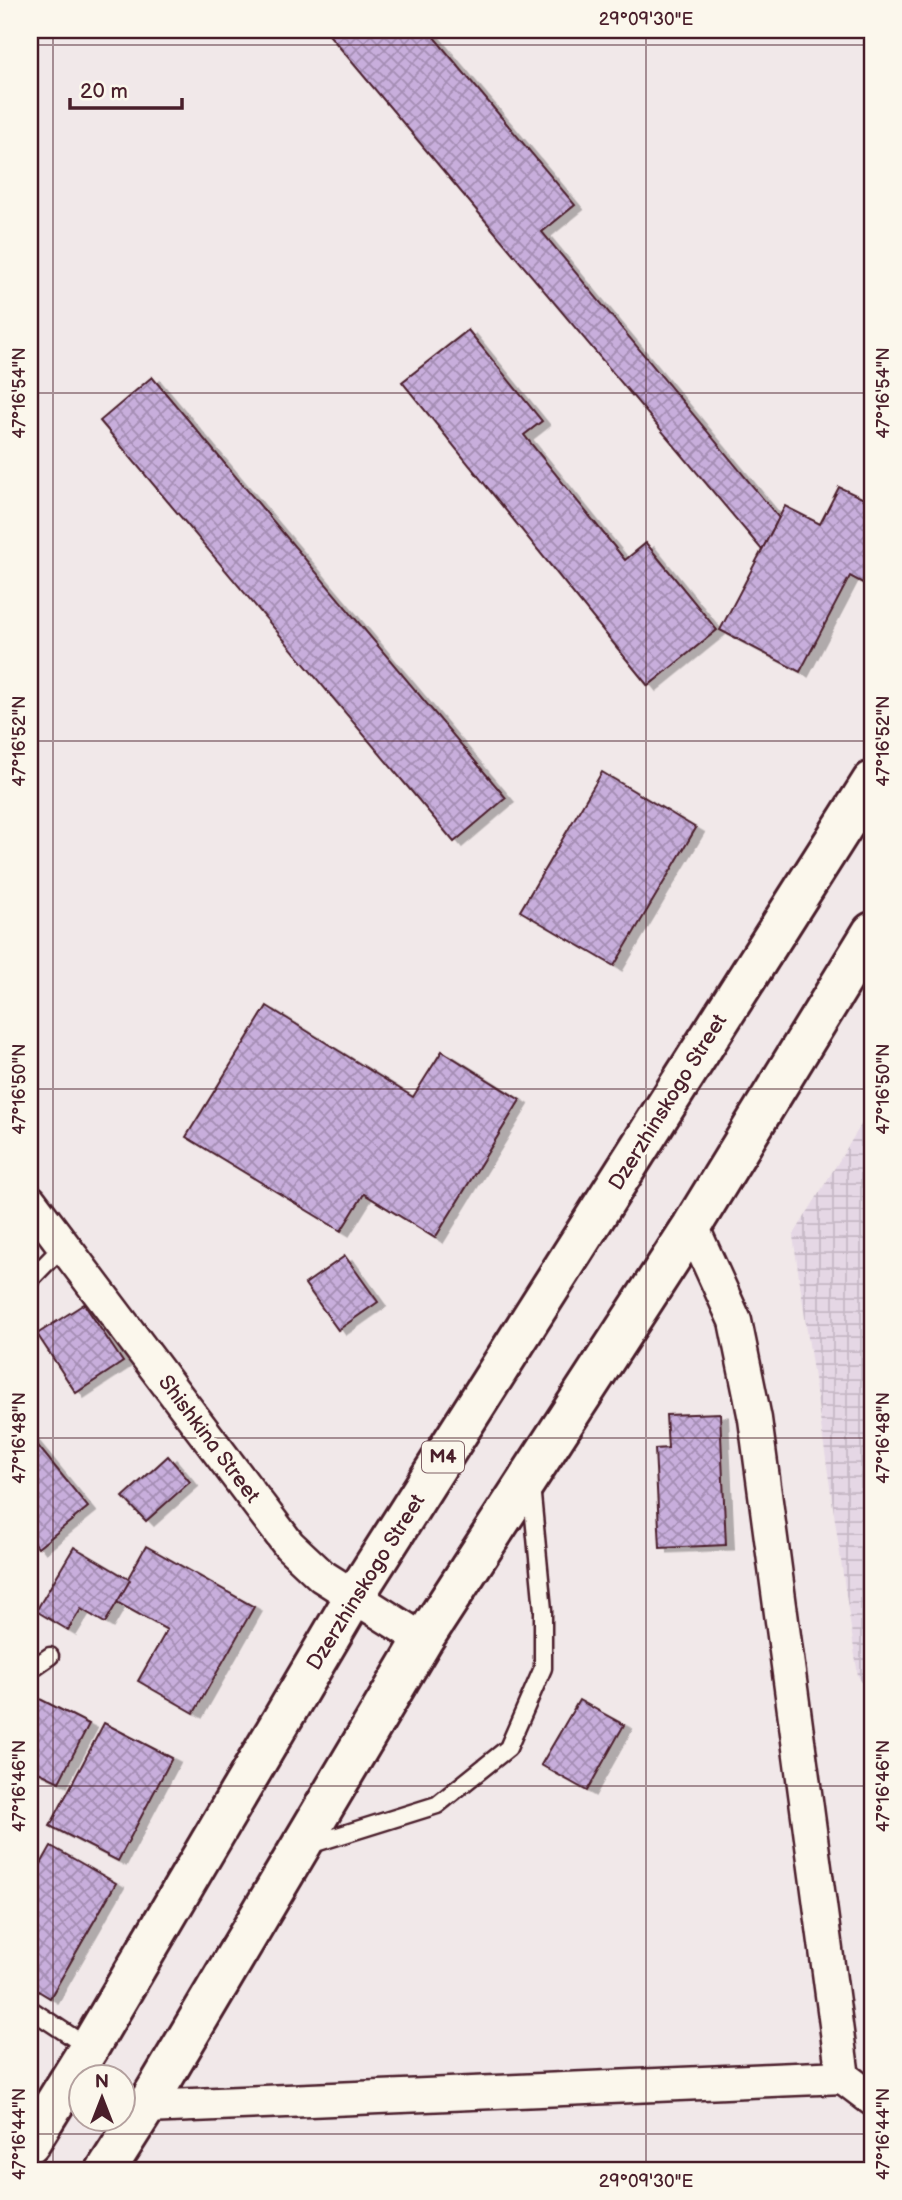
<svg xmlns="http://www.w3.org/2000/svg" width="902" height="2200" font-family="'Balsamiq Sans',sans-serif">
<defs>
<pattern id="industrial-grid" width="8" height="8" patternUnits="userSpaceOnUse" patternTransform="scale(1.75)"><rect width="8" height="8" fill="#e5d7e5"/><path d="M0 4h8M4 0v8" fill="none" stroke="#c6b8c5"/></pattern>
<pattern id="building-cross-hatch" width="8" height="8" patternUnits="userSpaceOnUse" patternTransform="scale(1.75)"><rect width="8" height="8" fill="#c8aedc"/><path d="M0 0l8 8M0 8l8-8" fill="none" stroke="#a48db3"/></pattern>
<filter id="shadow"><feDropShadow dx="8" dy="4.5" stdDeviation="0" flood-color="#0004"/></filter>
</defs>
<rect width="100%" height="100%" fill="#f1e8e9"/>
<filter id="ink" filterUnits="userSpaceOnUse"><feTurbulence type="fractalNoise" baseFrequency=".0143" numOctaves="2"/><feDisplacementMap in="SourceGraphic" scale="14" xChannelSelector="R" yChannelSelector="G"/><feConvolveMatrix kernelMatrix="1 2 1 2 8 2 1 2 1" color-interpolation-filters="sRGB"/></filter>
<g filter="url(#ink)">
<path fill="url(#industrial-grid)" d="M872 1107V1699L858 1676 793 1236Z"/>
<g fill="url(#building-cross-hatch)" stroke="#4a1f2b" stroke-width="2" filter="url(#shadow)">
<path d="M325 30H428L575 205 542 232 779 518 762 550Z"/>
<path d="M468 330 542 421 524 435 625 560 646 543 717 630 648 686 402 382Z"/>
<path d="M152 377 506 798 454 842 100 421Z"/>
<path d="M872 483V588L850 576 800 672 720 630 785 506 820 524 839 487 864 499Z"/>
<path d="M602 772 696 828 614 966 520 911Z"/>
<path d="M267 1006 413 1097 442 1051 520 1100 435 1238 364 1194 341 1231 186 1137Z"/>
<path d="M345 1256 378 1302 338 1330 305 1284Z"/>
<path d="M84 1304 123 1362 76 1393 37 1334Z"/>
<path d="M720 1413 726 1545 660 1548 655 1449 668 1448 666 1415Z"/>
<path d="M30 1436 88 1507 38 1548 30 1538Z"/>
<path d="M168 1456 190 1482 146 1521 123 1497Z"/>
<path d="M146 1546 254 1607 194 1713 138 1681 167 1630 115 1601Z"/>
<path d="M74 1547 130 1580 105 1623 81 1609 68 1630 36 1611Z"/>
<path d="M30 1694 89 1724 59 1782 30 1768Z"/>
<path d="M579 1700 624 1725 587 1791 541 1765Z"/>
<path d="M104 1723 172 1758 118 1861 50 1826Z"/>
<path d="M51 1846 116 1883 50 1998 30 1986V1883Z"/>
</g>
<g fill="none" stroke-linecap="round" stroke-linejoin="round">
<g stroke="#4a1f2b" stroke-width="21">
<g id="service">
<path d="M30 1280 63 1246"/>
<path d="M30 1670 50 1656"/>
<path d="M309 1845 437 1805 508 1748 543 1668V1610L531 1485"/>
<path d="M30 2009 89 2048"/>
</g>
</g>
<g stroke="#4a1f2b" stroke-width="37">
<g id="minor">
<path d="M30 1201 289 1545 322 1576 423 1640"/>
<path d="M843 2077 872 2099"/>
<path d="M146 2107 843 2077 755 1419 735 1321 692 1226"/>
</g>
</g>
<g stroke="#4a1f2b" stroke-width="44">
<g id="trunk">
<path d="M30 2143 89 2048 354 1597 872 781"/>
<path d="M106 2170 146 2107 423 1640 692 1226 872 932"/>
</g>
</g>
<use href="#service" stroke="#fbf7ec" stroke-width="16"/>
<use href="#minor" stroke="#fbf7ec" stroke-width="32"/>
<use href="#trunk" stroke="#fbf7ec" stroke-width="38"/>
</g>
</g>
<path fill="none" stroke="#4a1f2b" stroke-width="2" stroke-opacity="0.45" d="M53 30V2170M646 30V2170M30 45H872M30 393H872M30 741H872M30 1089H872M30 1438H872M30 1786H872M30 2134H872"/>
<g text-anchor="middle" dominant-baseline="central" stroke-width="6" stroke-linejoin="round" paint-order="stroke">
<rect fill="#fbf7ec" stroke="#7f6065" stroke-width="2" x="422" y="1441.5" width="42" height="31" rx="5"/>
<g font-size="19" font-weight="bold" fill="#4a1f2b">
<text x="443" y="1457">M4</text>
</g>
<g font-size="21" fill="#4a1f2b" stroke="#fbf7ec">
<text transform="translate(668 1102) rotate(-58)">Dzerzhinskogo Street</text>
<text transform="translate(209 1439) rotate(53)">Shishkina Street</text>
<text transform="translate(366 1582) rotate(-58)">Dzerzhinskogo Street</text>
</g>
</g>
<rect width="902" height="2200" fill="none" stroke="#fbf7ec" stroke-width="77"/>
<g transform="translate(102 2098)"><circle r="33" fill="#fbf7ec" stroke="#b4a19f" stroke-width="2"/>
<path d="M0-5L12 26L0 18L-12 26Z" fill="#4a1f2b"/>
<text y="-10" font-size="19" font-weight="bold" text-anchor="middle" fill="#4a1f2b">N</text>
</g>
<path d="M70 98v10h112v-10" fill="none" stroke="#4a1f2b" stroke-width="3.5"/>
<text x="80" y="98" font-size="21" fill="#4a1f2b" stroke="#fbf7ec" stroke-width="5" paint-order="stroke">20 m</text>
<rect x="38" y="38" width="826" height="2124" fill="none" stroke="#4a1f2b" stroke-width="2.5"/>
<g font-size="18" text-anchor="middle" fill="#4a1f2b">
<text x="646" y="25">29°09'30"E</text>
<text transform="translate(19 393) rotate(-90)" y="6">47°16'54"N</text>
<text transform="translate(883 393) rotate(-90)" y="6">47°16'54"N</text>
<text transform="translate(19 741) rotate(-90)" y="6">47°16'52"N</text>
<text transform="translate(883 741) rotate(-90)" y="6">47°16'52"N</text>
<text transform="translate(19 1089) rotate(-90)" y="6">47°16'50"N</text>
<text transform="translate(883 1089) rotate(-90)" y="6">47°16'50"N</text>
<text transform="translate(19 1438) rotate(-90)" y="6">47°16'48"N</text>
<text transform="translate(883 1438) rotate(-90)" y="6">47°16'48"N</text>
<text transform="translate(19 1786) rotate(-90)" y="6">47°16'46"N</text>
<text transform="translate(883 1786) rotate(-90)" y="6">47°16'46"N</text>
<text transform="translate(19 2134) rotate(-90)" y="6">47°16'44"N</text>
<text transform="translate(883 2134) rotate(-90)" y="6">47°16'44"N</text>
<text x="646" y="2187">29°09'30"E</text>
</g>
</svg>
